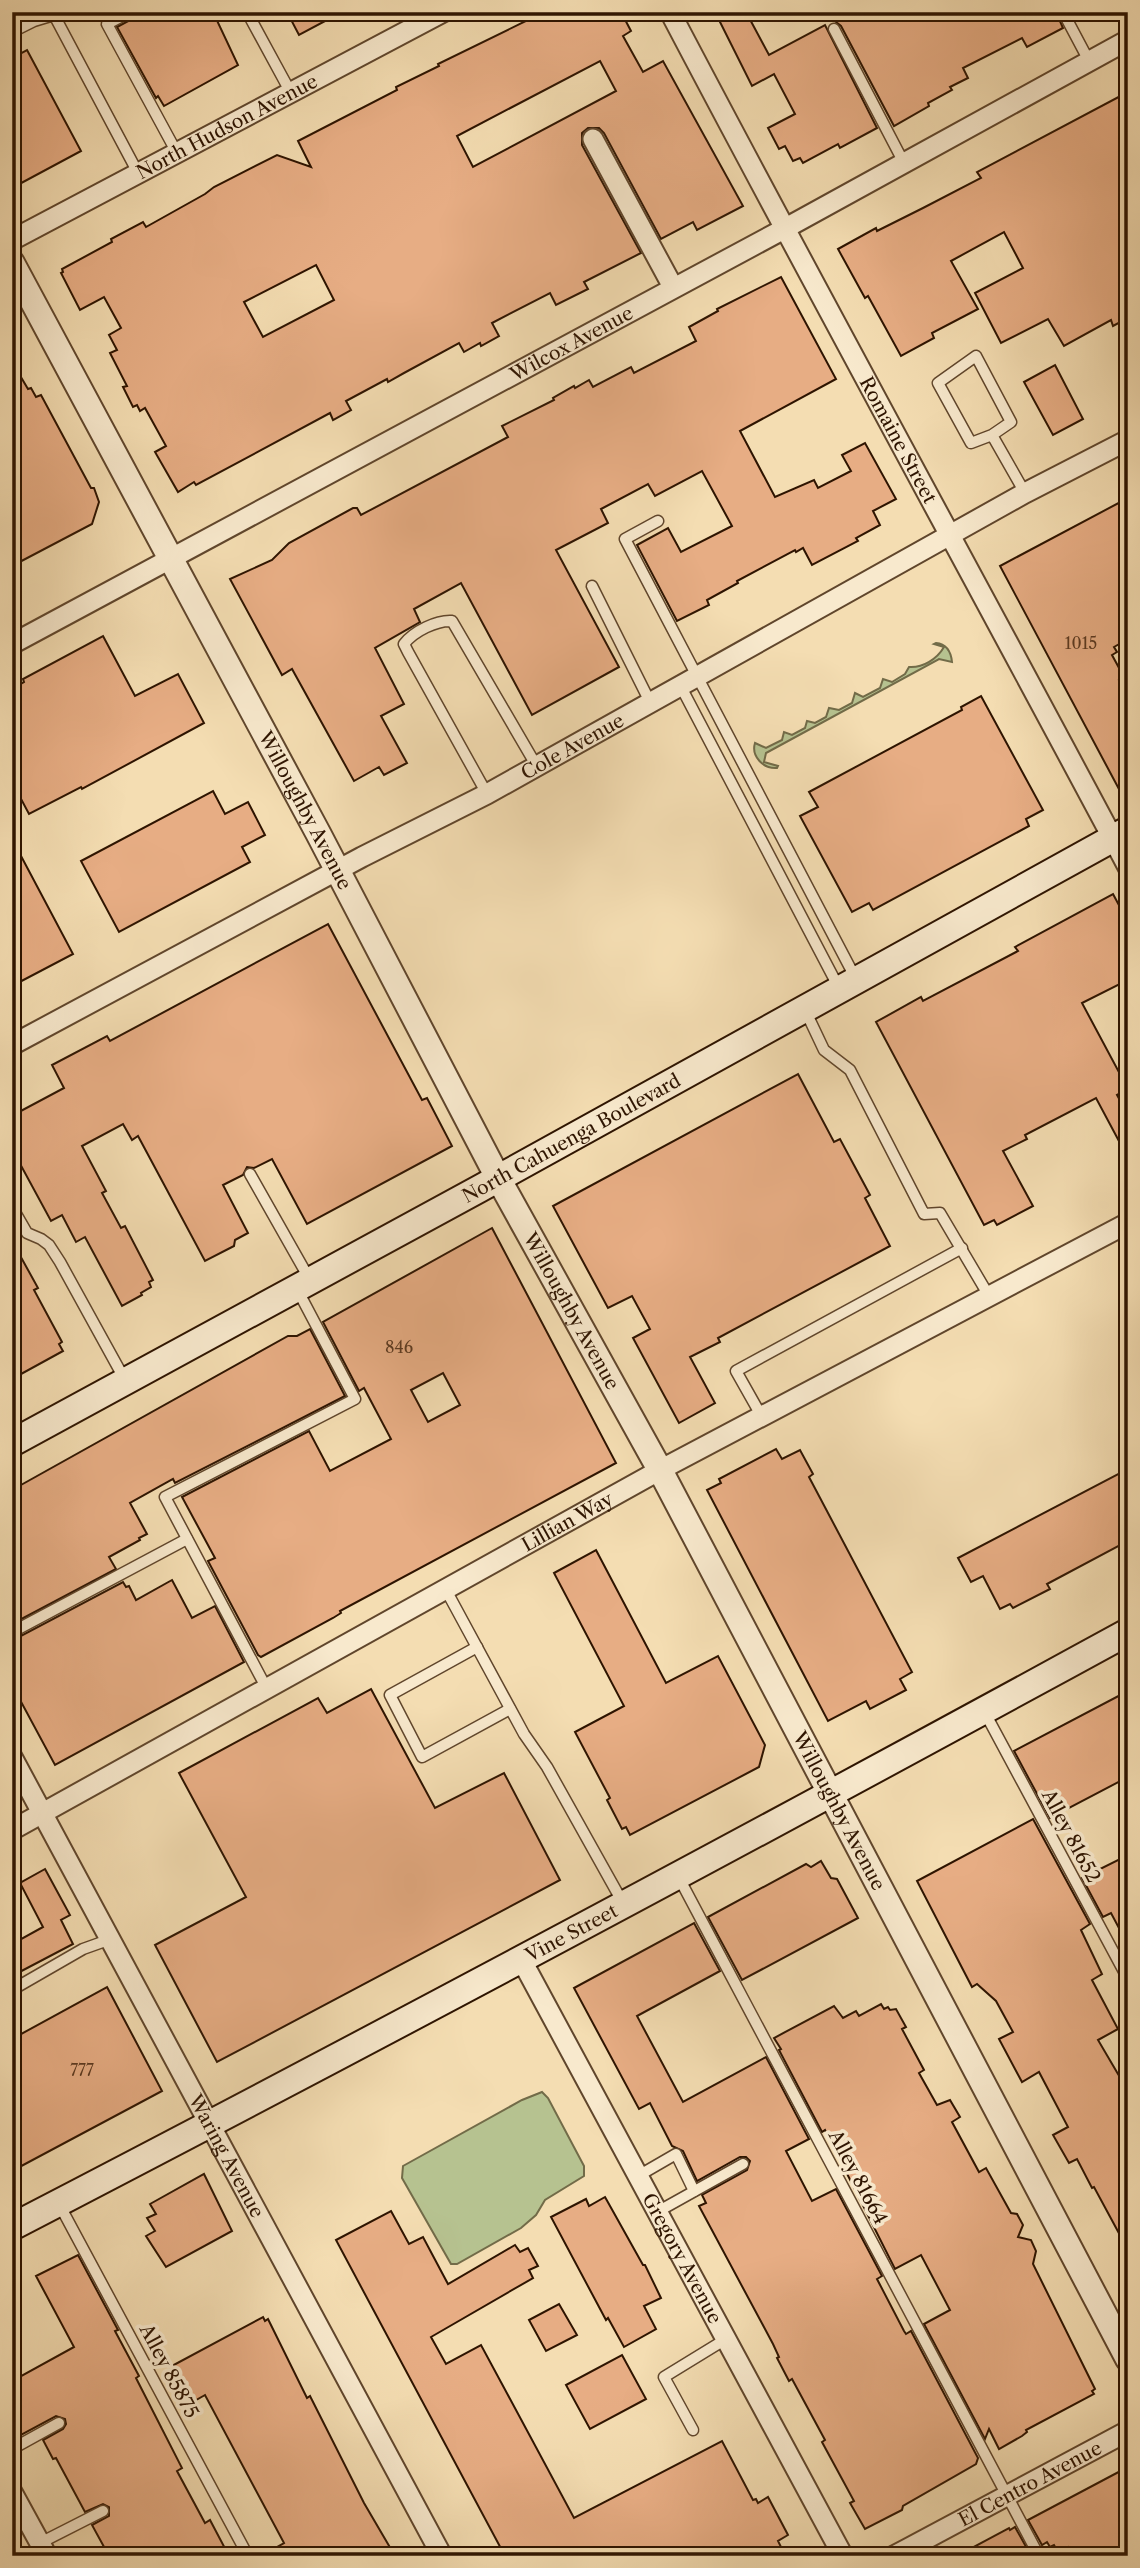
<svg xmlns="http://www.w3.org/2000/svg" width="1140" height="2568" font-family="'Libre Caslon Text',serif">
<rect width="100%" height="100%" fill="#f4ddb2"/>
<filter id="stains"><feTurbulence type="fractalNoise" baseFrequency=".00286" numOctaves="4"/><feColorMatrix values="0 0 0 0 .2 0 0 0 0 .09 0 0 0 0 .02 0 0 0 .5 -.17"/></filter>
<radialGradient id="worn" r=".72"><stop offset=".6" stop-color="#630" stop-opacity="0"/><stop offset="1" stop-color="#630" stop-opacity=".3"/></radialGradient>
<g fill="#b6c290" stroke="#726b48" stroke-width="2">
<path d="M936 643C947 644 951 652 952 662L939 659 766 753 764 762 778 766 777 768C763 769 751 756 755 743L766 748 782 740 784 732 792 735 805 728 807 721 815 723 826 717 829 708 839 710 852 703 855 693 863 697 880 688 883 679 892 682 905 674 909 667C923 668 937 659 944 647L934 644Z"/>
<path d="M542 2092 548 2098 584 2166V2176L545 2200 536 2215 521 2228 457 2264H451L402 2178 403 2166 522 2100Z"/>
</g>
<g fill="#e7ad84" stroke="#2e1400" stroke-width="2" fill-rule="evenodd">
<path d="M137 12H213L238 65 164 106 158 96 156 98 117 27 134 18Z"/>
<path d="M287 12H342L299 35Z"/>
<path d="M529 12H621L631 31 623 36 643 72 663 61 743 206 697 230 693 222 661 239 604 133 599 128H588L582 133V145L641 253 584 282 588 289 556 305 550 293 492 323 499 336 481 346 480 343 464 352 459 343 404 373 388 382 387 379 346 401 351 410 333 420 330 413 196 485 194 482 178 492 155 452 166 446 145 408 140 411 137 405 133 407 123 387 127 386 110 353 117 350 109 335 121 328 104 297 80 310 61 273 63 272 62 269 112 242 111 239 143 222 146 227 205 194 214 187 277 155 311 167 298 141 397 90 396 87 439 66 438 64 532 18ZM600 61 616 91 473 167 457 136ZM316 265 334 300 263 337 244 302Z"/>
<path d="M715 12H746L769 55 825 25 877 128 840 148 838 144 803 163 800 158 793 161 785 146 779 149 768 128 795 114 774 74 752 86Z"/>
<path d="M854 12H1056L1063 28 1027 47 1022 38 963 68 968 78 950 87 952 90 928 103 929 106 894 126 841 26 836 22Z"/>
<path d="M27 50 81 151 12 188V58Z"/>
<path d="M1128 92V318L1113 326 1111 320 1064 346 1048 319 1001 343 975 293 1023 268 1004 232 951 261 978 309 932 333 934 338 901 356 868 296 865 298 838 249 876 228 877 231 923 208 981 178 977 172Z"/>
<path d="M781 277 836 379 740 431 775 497 814 480 818 488 851 471 842 455 865 443 896 499 873 511 880 525 856 538 858 541 812 565 803 548 796 552 795 550 737 581 738 583 707 600 709 605 677 621 637 545 668 528 681 552 732 526 702 471 655 496 648 484 601 509 608 523 556 550 619 667 532 715 461 583 414 609 420 622 375 648 404 704 381 716 407 763 384 775 379 767 354 781 292 669 282 675 230 579 272 560 289 543 353 508H357L361 515 508 437 502 426 554 400 553 398 574 386 575 388 589 380 593 387 631 367 634 373 696 341 689 327 718 311 717 309Z"/>
<path d="M12 362 28 389 31 388 36 397 41 395 91 488H94L99 502 92 524 12 566Z"/>
<path d="M1055 365 1083 419 1053 435 1024 382Z"/>
<path d="M1128 498V639L1114 647 1117 652 1112 655 1124 677 1119 680 1128 696V806L1000 566Z"/>
<path d="M103 636 135 696 178 674 204 723 82 789 81 787 29 814 12 782V689L24 682 23 679Z"/>
<path d="M981 696 1043 810 1026 819 1029 826 873 910 869 903 852 912 800 816 818 807 809 792 962 710 961 707Z"/>
<path d="M213 791 225 814 248 802 265 835 242 847 250 862 119 932 81 861Z"/>
<path d="M12 839 73 954 12 986Z"/>
<path d="M1113 894 1128 922V980L1082 1003 1128 1089 1117 1095 1128 1115V1158L1096 1098 1025 1135 1027 1139 1003 1151 1033 1206 997 1225 994 1220 984 1225 876 1022 921 997 923 1001 1018 951 1015 947Z"/>
<path d="M328 924 422 1100 427 1098 452 1146 307 1224 272 1159 254 1168 247 1167 243 1175 223 1185 248 1233 235 1240 234 1246 205 1261 138 1136 132 1140 123 1124 82 1146 106 1191 102 1193 121 1228 125 1226 153 1280 149 1282 151 1287 141 1293 142 1295 122 1306 85 1237 76 1242 62 1215 51 1221 12 1149V1121L19 1117 17 1113 64 1088 52 1065 107 1036 110 1041Z"/>
<path d="M798 1074 834 1142 840 1139 870 1195 865 1198 890 1246 718 1338 720 1342 690 1357 715 1403 679 1423 633 1338 650 1329 632 1296 608 1308 553 1206Z"/>
<path d="M492 1228 616 1463 340 1611 341 1613 333 1618 261 1657 258 1655 208 1561 215 1558 182 1497 309 1431 330 1471 391 1439 364 1388 359 1391 323 1322ZM443 1373 460 1405 428 1422 411 1390Z"/>
<path d="M12 1241 38 1288 34 1290 62 1342 59 1344 63 1351 12 1379Z"/>
<path d="M310 1329 345 1396 175 1483 173 1479 130 1503 147 1534 139 1538 140 1540 109 1557 116 1569 12 1624V1490L288 1336H297Z"/>
<path d="M776 1449 782 1459 800 1450 813 1474 809 1477 912 1672 900 1679 906 1690 870 1709 866 1701 828 1721 707 1490 721 1483 719 1479Z"/>
<path d="M1122 1472 1128 1483V1541L1047 1584 1050 1589 1013 1608 1010 1604 1000 1609 983 1576 971 1582 958 1558Z"/>
<path d="M596 1550 666 1683 718 1656 765 1745 759 1767 630 1835 626 1827 622 1829 607 1800 610 1798 575 1732 624 1706 554 1573Z"/>
<path d="M172 1580 192 1618 215 1606 244 1662 55 1765 12 1685V1634L21 1636 123 1582 126 1587 129 1586 136 1600Z"/>
<path d="M371 1689 435 1808 504 1773 560 1880 217 2062 155 1945 246 1897 179 1773 318 1698 327 1713Z"/>
<path d="M1128 1691V1777L1050 1818 1014 1751Z"/>
<path d="M1033 1819 1090 1924 1081 1930 1102 1974 1092 1980 1118 2029 1098 2040 1128 2091V2250L1094 2187 1092 2188 1077 2159 1069 2163 1053 2135 1068 2127 1039 2072 1022 2082 999 2039 1013 2032 996 2001 977 1984 972 1987 917 1881Z"/>
<path d="M1128 1855V1945L1111 1913 1103 1917 1082 1878Z"/>
<path d="M821 1861 831 1878 837 1879 858 1918 742 1980 708 1917 806 1864 811 1867Z"/>
<path d="M45 1869 70 1915 61 1920 73 1944 12 1976V1944L43 1927 20 1883Z"/>
<path d="M694 1923 720 1971 637 2016 683 2102 766 2057 809 2139 786 2151 812 2201 836 2189 882 2276 877 2279 904 2331 906 2334 911 2331 978 2458 976 2464 903 2506 902 2510 865 2529 850 2503 854 2501 822 2442 825 2440 792 2379 789 2381 777 2358 779 2357 773 2344 699 2206 706 2203 702 2195 747 2170 750 2161 746 2157H740L697 2181 683 2151 672 2146 650 2103 639 2109 574 1988Z"/>
<path d="M107 1987 162 2091 12 2171V2039Z"/>
<path d="M881 2004 884 2009 888 2007 890 2010 896 2009 906 2027 902 2029 924 2070 919 2073 937 2105 950 2100 960 2117 952 2122 979 2172 986 2168 1011 2213 1017 2214 1023 2225 1018 2237 1031 2240 1036 2251 1033 2264 1095 2389 1092 2391 1094 2394 1026 2430 1027 2432 1022 2436 999 2449 989 2429 985 2439 924 2324 950 2310 921 2255 895 2269 825 2130 822 2132 779 2050 781 2049 774 2038 834 2006 843 2018 856 2011 859 2016Z"/>
<path d="M204 2174 232 2231 166 2267 146 2236 155 2231 147 2218 156 2214 150 2204Z"/>
<path d="M605 2197 643 2265H645L661 2298 644 2306 656 2329 624 2347 608 2318 606 2320 551 2217 586 2199 589 2206Z"/>
<path d="M391 2211 409 2244 423 2237 448 2284 515 2245 520 2252 528 2248 538 2266 529 2270 533 2278 431 2337 446 2364 481 2345 574 2518 722 2441 753 2500 756 2499 758 2503 768 2497 788 2535 778 2541 782 2549 770 2556H505L336 2240Z"/>
<path d="M78 2255 118 2330 115 2331 139 2376 136 2378 182 2468 177 2471 205 2523 210 2520 229 2556H109L92 2525 109 2516V2507L103 2504 85 2512 56 2458 53 2459 43 2440 63 2429 66 2424 65 2419 56 2416 21 2435 12 2418V2381L74 2347 36 2276Z"/>
<path d="M559 2304 577 2335 546 2351 529 2320Z"/>
<path d="M263 2317 265 2321 268 2319 307 2398 310 2396 364 2503 395 2556H261L284 2543 205 2395 189 2404 170 2367Z"/>
<path d="M622 2355 646 2399 590 2429 566 2385Z"/>
<path d="M1128 2467V2556H1073L1068 2547 1058 2552 1054 2545 1050 2547 1047 2542 1042 2545 1028 2520Z"/>
<path d="M1015 2527 1029 2552 1022 2556H957L1009 2528 1010 2530Z"/>
</g>
<g fill="none" stroke-linecap="round" stroke-linejoin="round">
<g stroke="#60462c" stroke-width="13">
<g id="service">
<path d="M130 12 107 24 177 153"/>
<path d="M247 12 291 93"/>
<path d="M1063 12 1089 61"/>
<path d="M834 29 904 163"/>
<path d="M12 32 34 21 54 15 138 173"/>
<path d="M992 435 971 443 938 383 976 356 1011 422 992 435 1025 493"/>
<path d="M658 521 625 539 856 979"/>
<path d="M592 586 650 702"/>
<path d="M680 685 839 988"/>
<path d="M487 794 408 652 404 644C414 631 437 620 452 621L536 765"/>
<path d="M806 1012 824 1050 850 1070 924 1214 940 1213 989 1296"/>
<path d="M250 1174 310 1280"/>
<path d="M12 1207 27 1233 41 1239 49 1245 60 1262 125 1380"/>
<path d="M762 1417 736 1371 962 1248"/>
<path d="M446 1590 524 1734 547 1767 623 1903"/>
<path d="M18 1629 187 1539"/>
<path d="M477 1647 390 1695 422 1757 510 1709"/>
<path d="M267 1689 165 1497 355 1399 297 1289"/>
<path d="M984 1711 1128 1979"/>
<path d="M678 1876 1039 2556"/>
<path d="M17 1987 83 1949 111 1939"/>
<path d="M638 2176 676 2154 694 2191"/>
<path d="M59 2204 248 2556"/>
<path d="M657 2212 743 2164"/>
<path d="M693 2430 664 2377 726 2339"/>
<path d="M12 2449 59 2423"/>
<path d="M40 2543 103 2511"/>
</g>
</g>
<g stroke="#60462c" stroke-width="23">
<g id="minor">
<path id="s1" d="M670 12C820 298 976 581 1128 867"/>
<path d="M593 139 673 287"/>
<path id="s2" d="M12 240 443 12"/>
<path id="s3" d="M12 644 784 229 1128 40"/>
<path id="s4" d="M12 1045 362 857 487 794 1025 493 1128 440"/>
<path id="s5" d="M12 1757 442 2556"/>
<path id="s6" d="M12 1830 660 1470 1128 1223"/>
<path id="s7" d="M521 1959 843 2556"/>
<path d="M12 2492 47 2556"/>
<path id="s8" d="M894 2556 1128 2431"/>
</g>
</g>
<g stroke="#60462c" stroke-width="28">
<g id="tertiary">
<path id="s9" d="M12 263 318 833 498 1178 660 1470 1128 2359"/>
</g>
</g>
<g stroke="#2e1400" stroke-width="30">
<g id="secondary">
<path id="s10" d="M12 1443 479 1189 1128 830"/>
<path id="s11" d="M12 2227C386 2033 758 1834 1128 1632"/>
</g>
</g>
<use href="#service" stroke="#f8e9cd" stroke-width="10"/>
<use href="#minor" stroke="#f8e9cd" stroke-width="19"/>
<use href="#tertiary" stroke="#f8e9cd" stroke-width="24"/>
<use href="#secondary" stroke="#f8e9cd" stroke-width="26"/>
</g>
<g text-anchor="middle" dominant-baseline="central" stroke-width="7" stroke-linejoin="round" paint-order="stroke">
<g font-size="16" fill="#5c3a21">
<text x="1081" y="643">1015</text>
<text x="399" y="1347">846</text>
<text x="82" y="2070">777</text>
</g>
<g font-size="19" fill="#2e1400" stroke="#f8e9cd">
<text stroke="none"><textPath href="#s2" startOffset="243">North Hudson Avenue</textPath></text>
<text stroke="none"><textPath href="#s3" startOffset="635">Wilcox Avenue</textPath></text>
<text stroke="none"><textPath href="#s1" startOffset="485">Romaine Street</textPath></text>
<text stroke="none"><textPath href="#s4" startOffset="635">Cole Avenue</textPath></text>
<text stroke="none"><textPath href="#s9" startOffset="621">Willoughby Avenue</textPath></text>
<text stroke="none"><textPath href="#s10" startOffset="637">North Cahuenga Boulevard</textPath></text>
<text stroke="none"><textPath href="#s9" startOffset="1188">Willoughby Avenue</textPath></text>
<text stroke="none"><textPath href="#s6" startOffset="635">Lillian Way</textPath></text>
<text stroke="none"><textPath href="#s9" startOffset="1755">Willoughby Avenue</textPath></text>
<text transform="translate(1071 1836) rotate(62)">Alley 81652</text>
<text stroke="none"><textPath href="#s11" startOffset="632">Vine Street</textPath></text>
<text stroke="none"><textPath href="#s5" startOffset="453">Waring Avenue</textPath></text>
<text transform="translate(858 2177) rotate(62)">Alley 81664</text>
<text stroke="none"><textPath href="#s7" startOffset="340">Gregory Avenue</textPath></text>
<text transform="translate(169 2371) rotate(62)">Alley 85875</text>
<text stroke="none"><textPath href="#s8" startOffset="154">El Centro Avenue</textPath></text>
</g>
</g>
<rect width="1140" height="2568" fill="none" stroke="#f4ddb2" stroke-width="42"/>
<rect x="14" y="14" width="1112" height="2540" fill="none" stroke="#2e1400" stroke-width="3.5"/>
<rect x="21" y="21" width="1098" height="2526" fill="none" stroke="#2e1400" stroke-width="2"/>
<rect width="100%" height="100%" filter="url(#stains)"/>
<rect width="100%" height="100%" fill="url(#worn)"/>
</svg>
